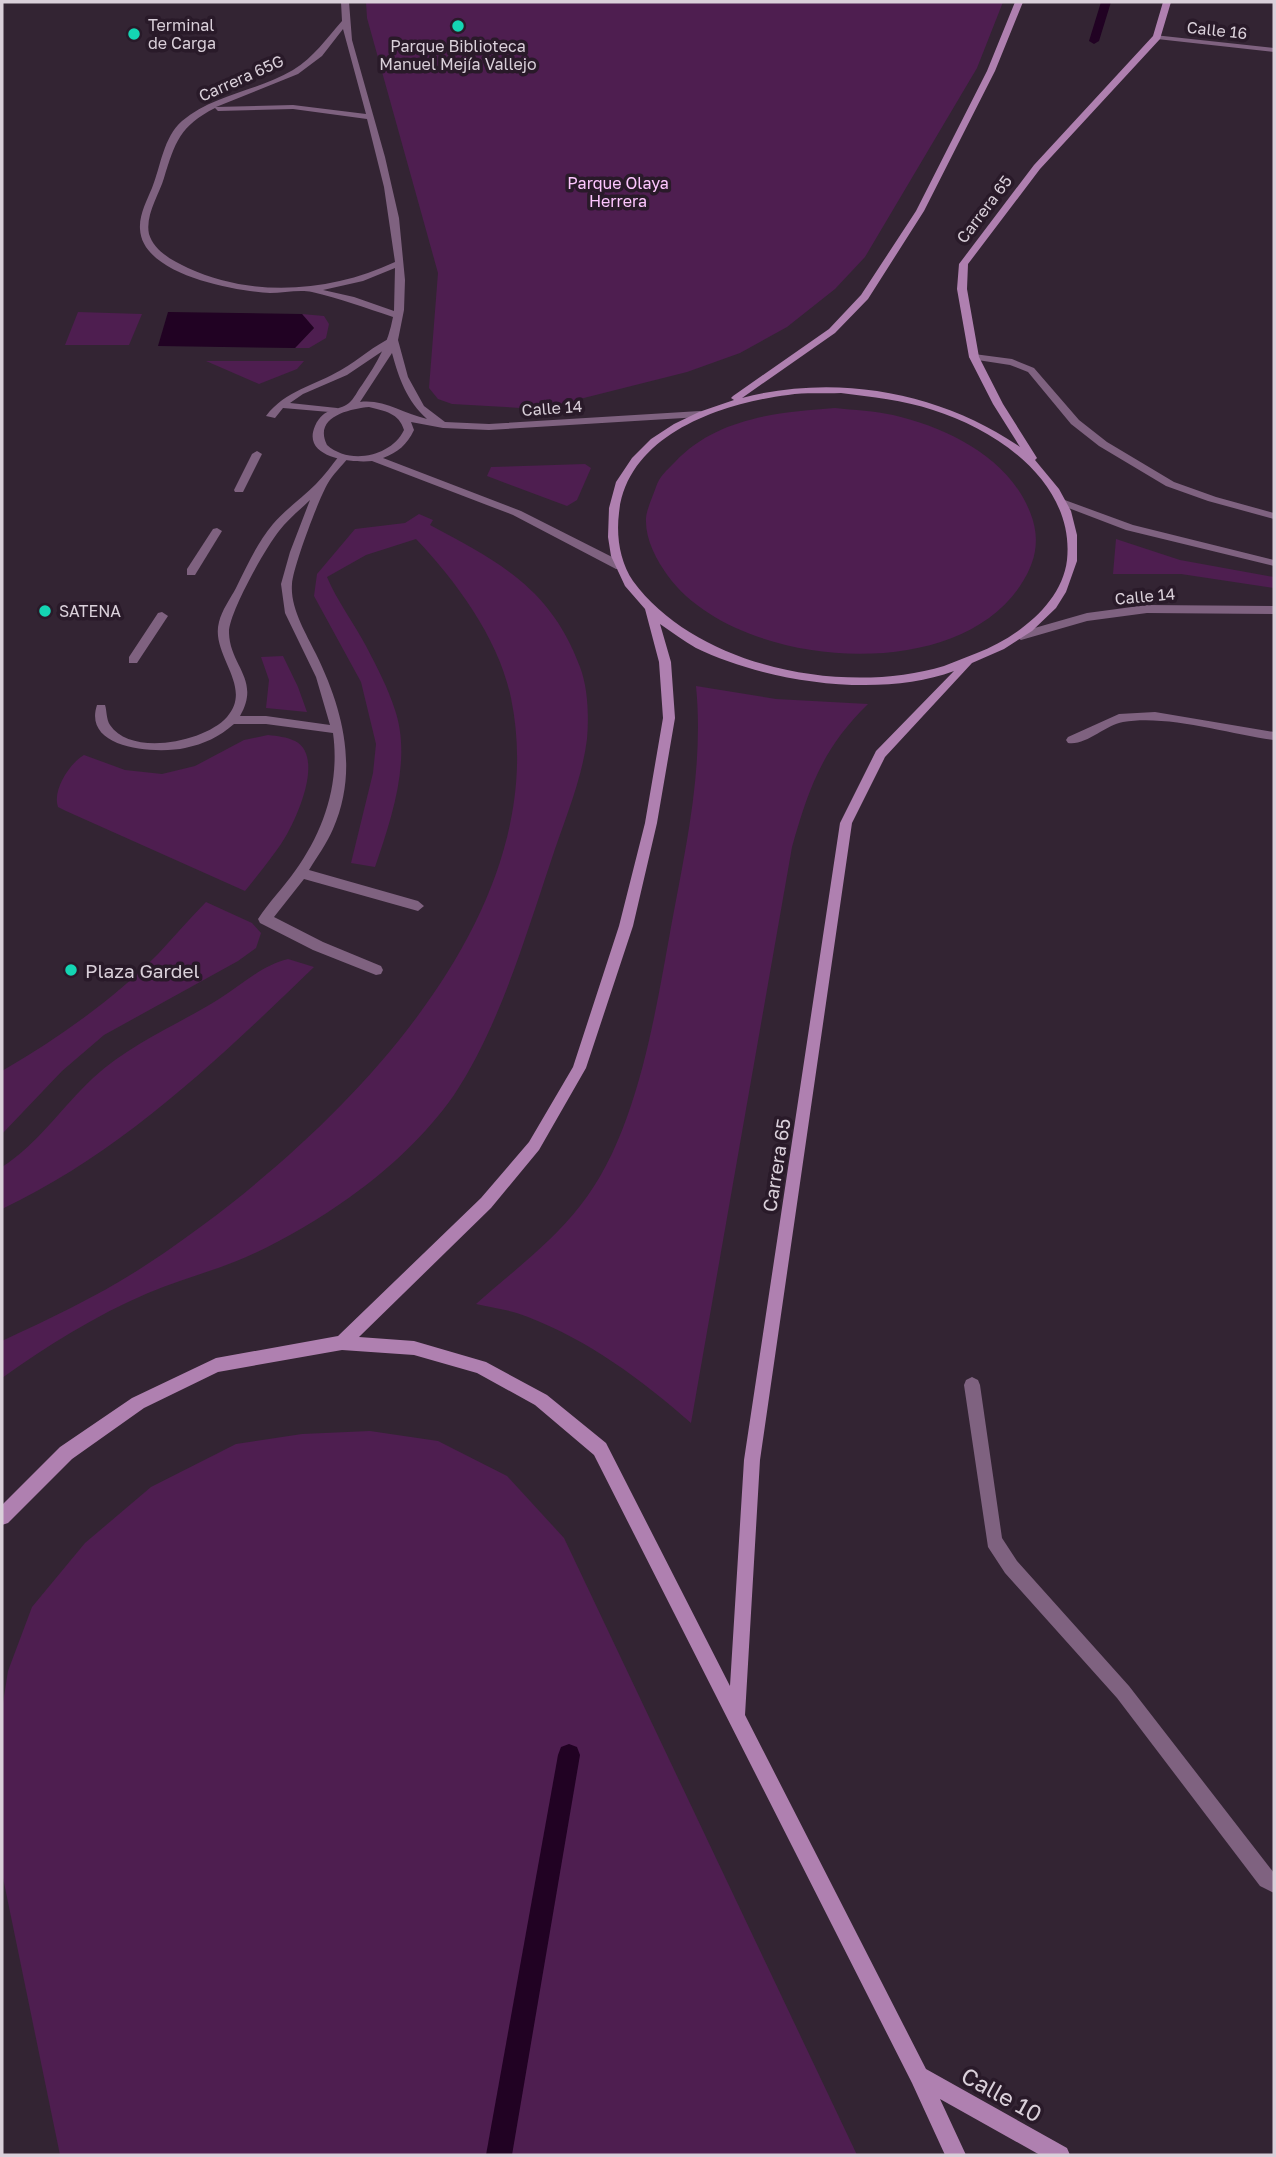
<svg xmlns="http://www.w3.org/2000/svg" width="1276" height="2157" font-family="'Golos Text',sans-serif">
<rect width="100%" height="100%" fill="#332433"/>
<g fill="#4e1e50">
<path d="M366 2H1003L977 68 865 257 835 289 787 327 740 353 687 372 556 405 521 408 452 404 438 399 429 388 438 273 367 18Z"/>
<path d="M78 312 142 314 129 345H65Z"/>
<path d="M302 314 324 316 329 324 326 338 309 348H295L314 328Z"/>
<path d="M206 361H304L297 369 259 384Z"/>
<path d="M835 408C854 410 875 411 893 415 948 428 1008 457 1030 512 1041 539 1036 562 1020 586 953 687 735 668 668 576 656 559 645 539 646 518 647 508 653 496 656 487 659 477 667 470 675 462 716 418 778 412 835 408Z"/>
<path d="M585 464 591 468 577 500 567 506 487 476 491 467Z"/>
<path d="M419 514 433 520 430 525C499 562 551 588 580 667 588 688 589 716 587 739 582 780 564 821 551 861 525 938 499 1027 454 1095 427 1134 388 1170 350 1197 315 1222 274 1246 234 1262 206 1273 176 1281 148 1293 96 1315 47 1346 2 1378V1341C53 1317 105 1293 152 1261 323 1147 558 925 511 698 499 639 456 581 416 539L366 555 327 577C337 601 354 623 366 646 377 667 388 688 395 710 412 760 391 820 375 867L351 863 373 773 376 744 361 682 314 596 317 574 355 529 405 523Z"/>
<path d="M1116 539 1180 560 1274 577V588L1181 574H1113Z"/>
<path d="M283 656 298 687 307 712 266 708 269 680 261 657Z"/>
<path d="M696 686 776 699 868 704C823 748 809 787 792 847L691 1423C642 1380 590 1341 528 1317 512 1310 493 1308 476 1304 511 1273 551 1243 580 1206 637 1135 655 1015 671 927 686 846 704 768 696 686Z"/>
<path d="M268 735C277 736 287 737 295 741 326 757 295 823 281 844 270 860 257 876 245 891L66 811 58 807C52 790 70 763 84 755L125 770 162 774 195 766 244 740Z"/>
<path d="M206 902 252 923 261 933 256 948 238 961 104 1035 62 1071 2 1134V1071C57 1039 113 1000 158 954 174 937 189 919 206 902Z"/>
<path d="M288 959 314 967C220 1058 121 1153 2 1209V1167C39 1143 61 1108 93 1078 130 1044 177 1025 219 999 242 985 262 965 288 959Z"/>
<path d="M370 1431 438 1441 507 1476 564 1538 857 2155H60L2 1873V1709L8 1671 32 1607 85 1543 151 1487 236 1444 302 1434Z"/>
</g>
<path fill="#210223" d="M168 312 302 314 314 328 295 348 158 346Z"/>
<g fill="none" stroke-linecap="round" stroke-linejoin="round">
<g fill="#210223" fill-rule="evenodd">
<path d="M1101 2H1111L1099 41 1094 44 1089 41Z"/>
<path d="M569 1744 577 1747 580 1755 512 2155H486L558 1755 561 1747Z"/>
</g>
<g fill="#7f6280" fill-rule="evenodd">
<path d="M393 337 398 340 396 342 347 375 303 394 290 403 337 408 342 411 341 413 283 408 275 418 266 416C286 390 314 386 341 370 359 360 374 345 393 337Z"/>
<path d="M974 354 1012 359 1034 368 1079 420 1107 442 1174 482 1216 497 1274 513V519L1208 501 1166 486 1099 446 1071 424 1028 372 1010 365 971 359 969 357Z"/>
<path d="M257 451 262 454 243 492H235L234 490 252 454Z"/>
<path d="M343 455 348 458C342 466 333 474 328 483 319 498 293 567 292 584 290 608 306 633 316 654 343 709 359 770 333 829 327 843 317 857 309 870L418 901 424 906 418 911 304 879 274 917 323 942 381 966 383 970 381 974 376 975 313 950 260 923 258 919C269 902 283 888 295 871 324 831 340 783 333 733L266 724H234C219 737 204 744 185 748 158 754 82 750 97 705H105C107 711 106 719 110 725 131 757 205 742 227 717 254 686 210 655 219 622 222 610 230 599 236 588 247 566 257 543 273 524 286 509 302 498 316 484 324 476 332 465 339 456ZM310 500 290 552 281 584 285 613 316 677 330 725 266 716H240C261 680 230 666 229 633 228 614 266 547 279 531 288 519 300 510 310 500Z"/>
<path d="M217 528 222 531 195 575H187V569L213 529Z"/>
<path d="M162 612 168 616 166 619 137 663H129V657L158 613Z"/>
<path d="M1155 712 1274 732V740C1229 734 1167 714 1123 722 1105 725 1086 746 1068 743L1066 740 1068 737 1119 714Z"/>
<path d="M972 1377 978 1380 980 1385 1002 1538 1017 1561 1129 1686 1274 1873V1893L1260 1886 1117 1698 1005 1573 988 1547 964 1385 966 1380Z"/>
</g>
<g fill="#7f6280" fill-rule="evenodd">
<path d="M341 2H349L352 40 385 157 399 218 405 280 404 310 398 340 408 377 424 406 445 422 489 424 700 411 705 414 700 417 489 430 443 428 411 422 414 430C407 445 398 452 383 458L521 511 624 563V569H616L513 515 372 461C352 463 301 458 315 426 324 406 338 412 349 403 354 399 358 390 362 385 377 363 388 344 393 317 366 308 339 298 312 292 300 289 283 293 270 293 235 291 142 275 140 229 139 215 147 200 152 188 161 166 163 138 182 121 214 94 258 91 293 70 314 57 326 39 342 21ZM343 29 366 114 293 105 216 107 298 74 322 56ZM215 108 218 111 293 109 367 119 384 187 395 262C331 292 253 298 188 268 173 261 154 251 149 234 145 215 159 195 164 178 175 142 180 126 215 108ZM395 268 394 311 354 297 323 290 363 281ZM392 353C399 379 407 401 427 419 404 414 384 399 360 402ZM369 407C385 411 399 413 404 430 391 457 349 465 327 445 313 417 349 409 369 407Z"/>
<path d="M1154 35 1274 48V52L1157 39 1153 37Z"/>
</g>
<g fill="#7f6280" fill-rule="evenodd">
<path d="M1062 499 1133 525 1274 560V566L1126 530 1058 504 1057 502Z"/>
<path d="M1147 605 1274 606V614L1147 613 1087 621 1021 640 1015 636 1017 633 1087 613Z"/>
</g>
<path fill="#af80b0" fill-rule="evenodd" d="M1015 2H1023L995 71 924 211 868 299 835 333 742 398C836 373 941 392 1020 447L993 404 969 357 957 289 959 264 1034 165 1153 36 1163 2H1171L1160 39 1040 169 968 264 967 289 979 357 1003 404 1037 458 1035 460 1059 489 1071 511 1077 535V561L1066 592 1056 608 1032 631 1004 649 972 663 885 757 852 823 760 1460 745 1715 926 2069 1067 2148 1070 2155H1040L940 2099 966 2155H945L912 2083 594 1455 535 1405 477 1373 414 1355 342 1350 218 1372 144 1408 72 1459 8 1523 2 1525V1505L60 1447 132 1398 216 1358 338 1336 481 1198 529 1142 573 1067 619 926 645 823 663 718 659 662 645 609 625 586 611 556 608 537 609 508 616 482 632 458 651 439 674 424 699 412 734 400 731 398 733 396 829 329 861 295 916 211 987 71ZM841 393C872 397 903 400 933 410 998 430 1075 484 1067 560 1062 604 1016 638 977 653 966 657 955 662 944 666 845 696 697 668 633 581 620 562 616 536 619 513 627 435 721 403 788 395 806 392 823 394 841 393ZM660 624C672 632 684 641 696 648 766 682 879 699 954 671L876 751 840 823 744 1460 730 1686 606 1443 547 1395 486 1362 414 1341 359 1337 491 1208 539 1150 586 1068 633 926 657 823 675 718 671 662Z"/>
</g>
<g fill="#14d5b3" stroke="#291a29" stroke-width="2.5">
<circle cx="458" cy="26" r="7"/>
<circle cx="134" cy="34" r="7"/>
<circle cx="45" cy="611" r="7"/>
<circle cx="71" cy="970" r="7"/>
</g>
<g text-anchor="middle" dominant-baseline="central" stroke-width="7" stroke-linejoin="round" paint-order="stroke">
<g font-size="16" fill="#dad0da" stroke="#291a29" text-anchor="start">
<text x="148" y="25">Terminal<tspan x="148" dy="18">de Carga</tspan></text>
<text x="458" y="46" text-anchor="middle">Parque Biblioteca<tspan x="458" dy="18">Manuel Mejía Vallejo</tspan></text>
<text x="59" y="611">SATENA</text>
</g>
<g font-size="16" fill="#dad0da" stroke="#291a29">
<text transform="translate(1217 30) rotate(6)">Calle 16</text>
<text transform="translate(241 78) rotate(-24)">Carrera 65G</text>
<text transform="translate(984 209) rotate(-53)">Carrera 65</text>
<text transform="translate(552 408) rotate(-4)">Calle 14</text>
<text transform="translate(1145 596) rotate(-5)">Calle 14</text>
</g>
<g font-size="16" fill="#fdc6fe" stroke="#291a29">
<text x="618" y="183">Parque Olaya<tspan x="618" dy="18">Herrera</tspan></text>
</g>
<g font-size="19" fill="#dad0da" stroke="#291a29" text-anchor="start">
<text x="85" y="970">Plaza Gardel</text>
</g>
<g font-size="19" fill="#dad0da" stroke="#291a29">
<text transform="translate(776 1165) rotate(-81)">Carrera 65</text>
</g>
<g font-size="23" fill="#dad0da" stroke="#291a29">
<text transform="translate(1002 2094) rotate(29)">Calle 10</text>
</g>
</g>
<rect width="1276" height="2157" fill="none" stroke="#dad0da" stroke-width="7"/>
</svg>
